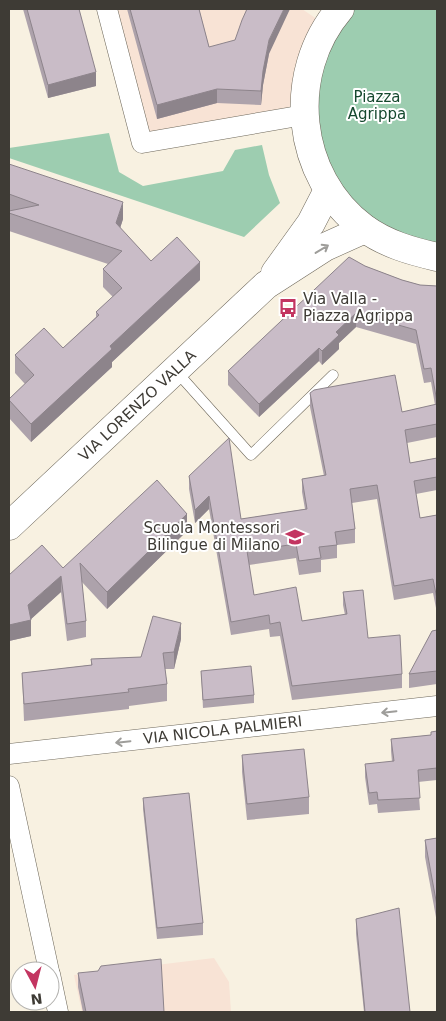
<svg xmlns="http://www.w3.org/2000/svg" width="446" height="1021" font-family="'DejaVu Sans',sans-serif">
<rect width="100%" height="100%" fill="#f8f1e1"/>
<g fill="#f8e3d5">
<path d="M107 9H302L327 26 304 115 142 143Z"/>
<path d="M214 958 229 982 231 1012H82L74 975Z"/>
</g>
<g fill="#9dcdb0">
<path d="M354 9H437V244L393 231 356 206 330 170 316 128V84L330 42Z"/>
<path d="M109 133 119 172 143 186 223 171 235 150 262 145 269 175 280 203 244 237 9 158V148Z"/>
</g>
<g fill="none" stroke-linecap="round" stroke-linejoin="round">
<g stroke="#6e685b" stroke-width="11">
<path id="service" d="M175 370 251 455 333 375"/>
</g>
<g stroke="#6e685b" stroke-width="21">
<g id="minor">
<path d="M107 9 142 143 304 115"/>
<path id="s1" d="M9 754 437 706"/>
<path d="M9 786 49 971"/>
<path d="M50 974 58 1012"/>
</g>
</g>
<g stroke="#6e685b" stroke-width="29">
<g id="secondary">
<path d="M340 9C285 73 295 177 364 228 386 244 411 251 437 257"/>
<path d="M275 273 311 223 328 190"/>
<path id="s2" d="M9 526 266 285 325 247 365 229"/>
</g>
</g>
<use href="#service" stroke="#fff" stroke-width="10"/>
<use href="#minor" stroke="#fff" stroke-width="20"/>
<use href="#secondary" stroke="#fff" stroke-width="28"/>
</g>
<g fill="#ada2ab">
<path d="M23 9H79L96 86 48 98Z"/>
<path d="M127 9H199L209 47 269 54 263 85 261 105 217 103 157 119Z"/>
<path d="M9 164 123 219 120 228 151 261 200 280 112 362V367L31 442 9 418V399L25 384 15 373V355L63 348 96 317V312L113 297 103 287V269L108 264 9 231Z"/>
<path d="M365 266 402 280 420 285 437 286V437L407 443 410 463 437 458V490L416 494 420 518 437 515V613L433 593 394 600 377 499 352 503 355 529V543L337 545V558L321 560V572L299 575 296 558 249 565 254 595 302 621 345 615 343 605V592L368 638 402 674V688L292 700 280 636 270 637 269 629 231 635 209 509 195 523 189 489V476L241 519 305 509 302 492V479L324 476 310 407V393L402 412 435 405 431 382 424 383 416 344 356 327 339 343V349L322 365 319 361 259 417 228 385V371Z"/>
<path d="M187 531 107 609 82 582 86 621V637L67 641 61 592 31 619V636L9 641 63 568Z"/>
<path d="M437 630V684L409 688V674Z"/>
<path d="M181 639 174 669H165L167 684V701L129 706V709L24 721 22 673 91 665V659L141 657Z"/>
<path d="M201 671 254 695V703L203 708Z"/>
<path d="M437 731V780L418 782 420 810 378 813 377 804 369 805 365 777V764L392 762 391 751V739L431 735Z"/>
<path d="M242 755 309 797V814L247 820 242 772Z"/>
<path d="M143 798 203 923V935L157 939 143 809Z"/>
<path d="M437 838V923L425 857V840Z"/>
<path d="M356 919 410 1012H364L356 934Z"/>
<path d="M78 973 164 1012H83L78 987Z"/>
</g>
<g fill="#8d848b">
<path d="M284 9H290L269 54 263 85 261 105V91L263 71 269 40Z"/>
<path d="M96 72V86L48 98V85Z"/>
<path d="M217 89V103L157 119V105Z"/>
<path d="M123 202V219L116 241V223Z"/>
<path d="M200 262V280L112 362V367L31 442V424L110 346Z"/>
<path d="M356 313V327L339 343V349L322 365V351L336 332Z"/>
<path d="M319 348V361L259 417V404Z"/>
<path d="M209 496V509L195 523V510Z"/>
<path d="M187 514V531L107 609V592Z"/>
<path d="M61 576V592L30 620H31V636L9 641V625L28 605Z"/>
<path d="M181 623V639L174 669V652Z"/>
</g>
<g fill="#c9bcc7" stroke="#8d848b">
<path d="M27 9H79L96 72 48 85Z"/>
<path d="M130 9H199L209 47 235 40 242 20 247 9H284L269 40 263 71 261 91 217 89 157 105Z"/>
<path d="M9 164 123 202 116 223 151 261 177 237 200 262 110 346 112 349 31 424 9 400V399L34 375 15 355 44 328 63 348 99 315 96 312 122 288 103 269 122 251 9 213V211L39 205 9 194Z"/>
<path d="M349 257 365 266 402 280 420 285 437 286V402L431 368 424 369 416 330 356 313 336 332 339 335 322 351 319 348 259 404 228 371Z"/>
<path d="M395 375 402 412 437 404V424L405 430 410 463 437 458V477L414 481 420 518 437 515V599L433 579 394 586 377 485 350 489 355 529 335 532 337 545 319 547 321 558 299 561 296 544 247 551 254 595 296 587 302 621 347 614 343 592 363 590 368 638 400 635 402 674 292 686 280 622 270 624 269 615 231 622 209 496 195 510 189 476 229 438 241 519 307 509 302 479 326 475 310 393 314 390Z"/>
<path d="M157 480 187 514 107 592 80 563 86 621 67 624 61 576 28 605 31 620 9 625V575L42 545 63 568Z"/>
<path d="M153 616 181 623 174 652 163 653 167 684 128 689 129 692 24 704 22 673 92 665 91 659 141 657Z"/>
<path d="M437 630V671L409 674 432 631Z"/>
<path d="M251 666 254 695 203 700 201 671Z"/>
<path d="M437 731V768L418 770 420 798 378 800 377 792 369 793 365 764 394 761 391 739 431 735V732Z"/>
<path d="M304 749 309 797 247 804 242 755Z"/>
<path d="M189 793 203 923 157 928 143 798Z"/>
<path d="M437 838V906L425 840Z"/>
<path d="M399 908 410 1012H365L356 919Z"/>
<path d="M161 959 164 1012H86L78 973 98 971 101 966Z"/>
</g>
<defs><path id="oneway-shaft" d="M-6 0H5M1.5-3L5.5 0L1.5 3" fill="none" stroke-width="1.6" stroke-linecap="round" stroke-linejoin="round" transform="scale(1.25)"/></defs>
<g stroke="#9e9d9a">
<use href="#oneway-shaft" transform="translate(322 249) rotate(-31)"/>
<use href="#oneway-shaft" transform="translate(389 712) rotate(174)"/>
<use href="#oneway-shaft" transform="translate(123 742) rotate(174)"/>
</g>
<defs>
<g id="bus-bare" transform="scale(1.5)"><path d="M-5-6H5V4H4V6H2V4H-2V6H-4V4H-5ZM-3.5-4V0h7V-4ZM-3.5 1.2v1.5H-2V1.2ZM2 1.2v1.5H3.5V1.2Z" fill="#c33561" stroke="#fff" stroke-width="2.5" paint-order="stroke"/></g>
<g id="school-bare" transform="scale(1.5)"><path d="M0-5L7-2L0 1L-7-2ZM-4 1L0 2.5L4 1V4Q0 6-4 4Z" fill="#c33561" stroke="#fff" stroke-width="2.5" paint-order="stroke"/></g>
</defs>
<g fill-rule="evenodd">
<use href="#bus-bare" x="288" y="308"/>
<use href="#school-bare" x="295" y="537"/>
</g>
<g text-anchor="middle" dominant-baseline="central" stroke-width="4" stroke-linejoin="round" paint-order="stroke">
<g font-size="15" fill="#15482e" stroke="#fff">
<text x="377" y="97">Piazza<tspan x="377" dy="17">Agrippa</tspan></text>
</g>
<g font-size="15" fill="#3e3b35" stroke="#fff" text-anchor="start">
<text x="303" y="299">Via Valla -<tspan x="303" dy="17">Piazza Agrippa</tspan></text>
<text x="280" y="528" text-anchor="end">Scuola Montessori<tspan x="280" dy="17">Bilingue di Milano</tspan></text>
</g>
<g font-size="15" fill="#3e3b35" stroke="#fff">
<text stroke="none"><textPath href="#s2" startOffset="176">VIA LORENZO VALLA</textPath></text>
<text stroke="none"><textPath href="#s1" startOffset="215">VIA NICOLA PALMIERI</textPath></text>
</g>
</g>
<rect width="446" height="1021" fill="none" stroke="#3e3b35" stroke-width="20"/>
<g transform="translate(35 986) rotate(173)"><circle r="24" fill="#ffffff" stroke="#b2b1ae"/>
<path d="M0-4L9 19L0 12L-9 19Z" fill="#c33561"/>
<text y="-8" font-size="14" font-weight="bold" text-anchor="middle" fill="#3e3b35">N</text>
</g>
</svg>
